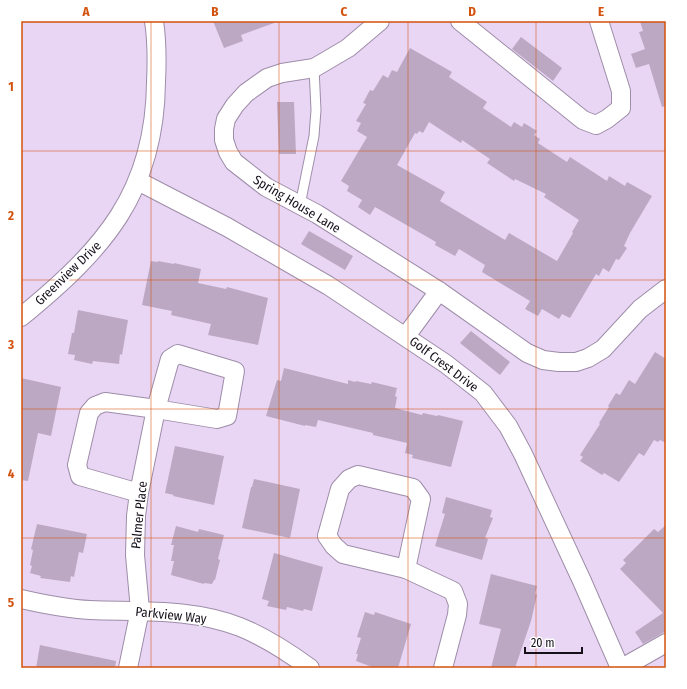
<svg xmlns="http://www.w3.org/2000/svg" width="687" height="689" font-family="'Fira Sans Condensed',sans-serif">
<rect width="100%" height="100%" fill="#e9d6f4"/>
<g fill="#bda8c4" fill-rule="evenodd">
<path d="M213 21H274V23L241 35 243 41 224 48Z"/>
<path d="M640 21H666V106L662 107 649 64 636 68 631 54 645 49 639 32 643 31Z"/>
<path d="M521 37 562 68 553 81 512 49Z"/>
<path d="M410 48 452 72 449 77 487 102 483 108 511 127 514 122 522 127 524 123 537 131 534 135 540 139 538 143 567 162 570 157 607 181 609 176 625 186 627 182 652 196 630 233 624 246 627 248 619 260 616 259 609 272 603 268 599 276 596 274 570 318 562 314 559 319 542 309 538 316 525 309 530 301 482 272 485 265 459 249 455 256 435 245 436 242 375 207 370 215 358 207 362 200 347 191 349 186 341 181 367 137 357 131 361 123 356 121 366 104 363 103 370 90 373 91 383 75 388 78 392 70 397 72ZM429 122 461 143 462 140 490 159 487 163 514 181 515 179 546 194 544 197 579 220 572 232 573 233 557 261 509 233 505 240 440 201 445 192 397 165 415 133 417 134 419 131 423 133Z"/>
<path d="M277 102H294L296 154H279Z"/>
<path d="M309 231 353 256 345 270 301 244Z"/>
<path d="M151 261 158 262V261L174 264V263L201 269 198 283 226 289 227 287 268 298 258 345 208 335 211 324 171 315 172 311 142 305Z"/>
<path d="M78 310 128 320 122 355 120 354 119 364 93 361 92 364 74 360 75 355 68 354 72 333H74Z"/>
<path d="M471 331 510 362 500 375 460 343Z"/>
<path d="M655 352 666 359V443L660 440 658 442 654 440 644 456 639 453 619 482 604 473 602 475 580 461 583 457 580 455 600 424 599 423 609 407 608 406 616 393 620 395 629 380 635 384Z"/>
<path d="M284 368 348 384V380L355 382 356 381 371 384 372 382 397 388 395 396 397 397 395 408 422 415 423 413 437 416 438 415 463 421 451 467 412 458 413 455 405 453 407 443 373 435V433L318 420 316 427 305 425V426L266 416 277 380 281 381Z"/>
<path d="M21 378 61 387 51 436 38 433 28 481 21 480Z"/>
<path d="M175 446 224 456 214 505 173 496 174 495 165 493Z"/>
<path d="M254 479 300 489 290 538 242 528 251 487H252Z"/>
<path d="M446 497 492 510 490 517 493 518 485 538 488 539 482 560 435 546 445 514 442 513Z"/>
<path d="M37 524 87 534 83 553 79 552 74 577 71 576 70 582 40 578 41 576 30 573 32 566 30 565 33 550 31 549Z"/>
<path d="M666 525V631L643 644 635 632 663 613 620 569 626 563 623 560 654 529 658 532Z"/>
<path d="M176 526 198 532 199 529 224 535 218 559 220 560 215 580H214L212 584 204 583V584L171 575 174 561H171L174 545H171Z"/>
<path d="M274 553 323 567 312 611 304 609 303 611 287 607 286 610 267 606 269 601 262 599Z"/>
<path d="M491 574 537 586 535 594 537 595 531 621 515 668H491L501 629 479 624Z"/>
<path d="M365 612 374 615 375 612 411 624 398 668H375L356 661 358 654H356L361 638 357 637Z"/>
<path d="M40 645 116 661 115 668H36Z"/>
</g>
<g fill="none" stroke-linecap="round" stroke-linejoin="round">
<g stroke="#9e8da9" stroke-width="11">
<path id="service" d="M300 205 314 136 316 110 314 68"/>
</g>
<g stroke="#9e8da9" stroke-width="20">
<g id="minor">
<path d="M380 21 348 48 314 68 282 73 267 78 246 93 235 105 226 119 224 129V140L228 152 234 162 266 187 317 214 439 291 527 353 543 360 559 362H576L588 358 603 349 640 309 666 289"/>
<path d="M460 21 583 120 596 125 607 119 621 108V91L599 21"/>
<path d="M138 181 227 227 329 286 446 364 483 393 508 426 523 454 582 581 620 668"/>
<path d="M21 317C103 250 155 193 156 82 157 62 157 41 154 21"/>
<path d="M406 336 439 291"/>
<path d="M178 354 235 371 227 416 217 419 156 409 170 359Z"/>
<path d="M358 475 413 488 421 499 406 569 343 554 334 546 327 536 340 489 349 479Z"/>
<path d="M406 569 453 591 458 604 457 615 443 668"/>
<path d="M21 599C43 604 67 609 90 610 140 612 192 608 240 627 265 637 288 652 310 668"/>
<path d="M128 668 140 610 135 555 136 516 139 493 156 409 105 402 95 406 89 413 77 465 80 476 139 493"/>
<path d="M622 668 666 643"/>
</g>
</g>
<use href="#service" stroke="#fff" stroke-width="9"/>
<use href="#minor" stroke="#fff" stroke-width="18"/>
</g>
<path fill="none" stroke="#d3520d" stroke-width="1" stroke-opacity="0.55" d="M151 21V668M279 21V668M408 21V668M536 21V668M21 151H666M21 280H666M21 409H666M21 538H666"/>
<g text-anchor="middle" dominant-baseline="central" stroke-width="3" stroke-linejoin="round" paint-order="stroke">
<g font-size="13" fill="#16101a" stroke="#fff">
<text transform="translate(297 204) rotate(31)">Spring House Lane</text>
<text transform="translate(68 273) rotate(-44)">Greenview Drive</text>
<text transform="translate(444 364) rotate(37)">Golf Crest Drive</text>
<text transform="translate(139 515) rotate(-84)">Palmer Place</text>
<text transform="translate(171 615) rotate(6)">Parkview Way</text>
</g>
</g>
<rect width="687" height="689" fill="none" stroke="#ffffff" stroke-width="44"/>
<path d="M525 647v6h57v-6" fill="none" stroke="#16101a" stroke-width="2"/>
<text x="531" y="647" font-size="12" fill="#16101a" stroke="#ffffff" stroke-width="3" paint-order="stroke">20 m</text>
<rect x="22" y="22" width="643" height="645" fill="none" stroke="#d3520d" stroke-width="1.5"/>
<g font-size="13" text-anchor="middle" font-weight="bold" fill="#d3520d">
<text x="86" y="16">A</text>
<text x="215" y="16">B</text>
<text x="344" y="16">C</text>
<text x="472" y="16">D</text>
<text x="601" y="16">E</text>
<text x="11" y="91">1</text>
<text x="11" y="220">2</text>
<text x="11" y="349">3</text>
<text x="11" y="478">4</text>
<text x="11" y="607">5</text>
</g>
</svg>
